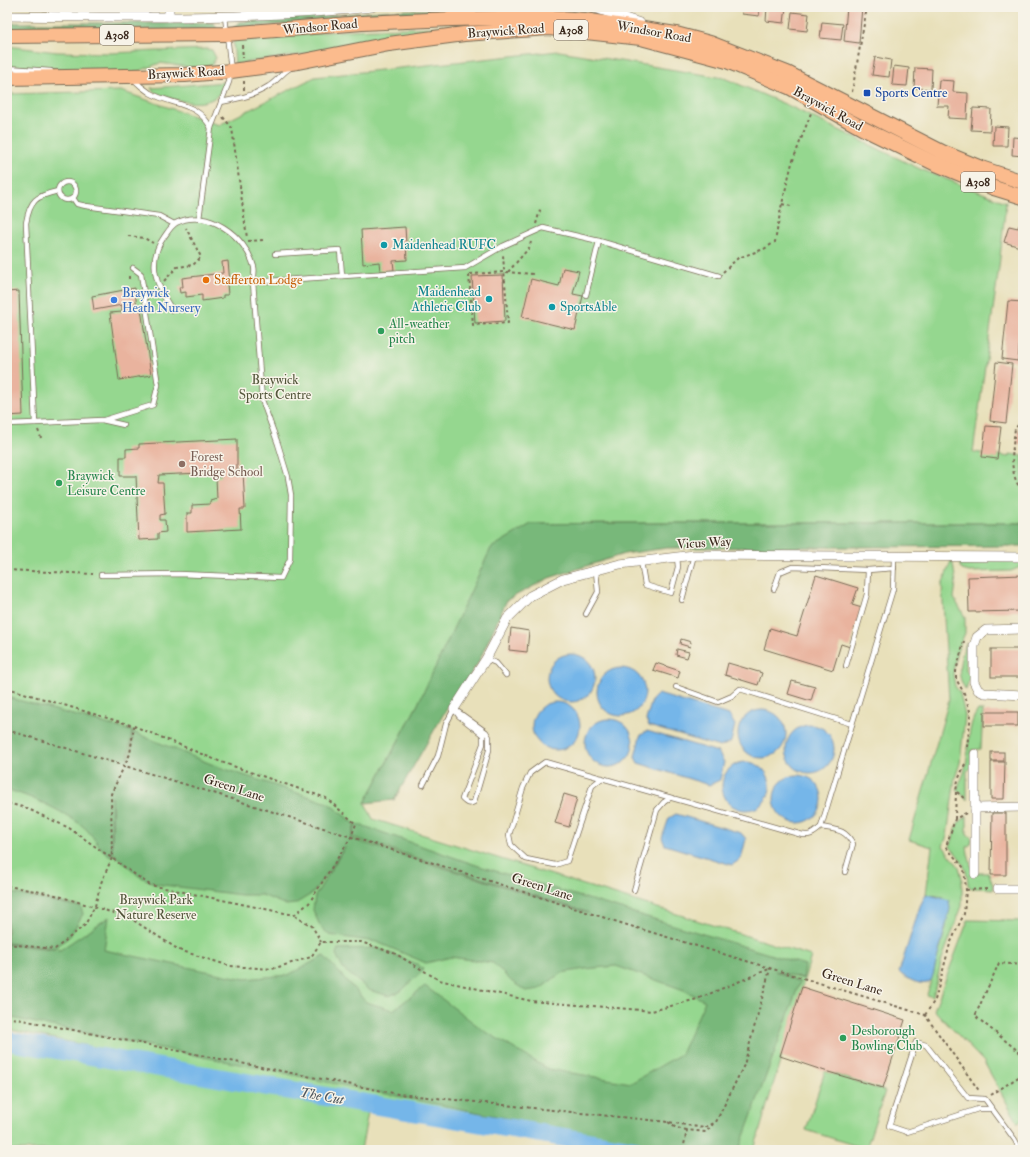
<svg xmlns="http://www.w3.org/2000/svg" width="1030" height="1157" font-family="'IM FELL Double Pica',serif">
<rect width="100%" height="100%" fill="#f7f3e8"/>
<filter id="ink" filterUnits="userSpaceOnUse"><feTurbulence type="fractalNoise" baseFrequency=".025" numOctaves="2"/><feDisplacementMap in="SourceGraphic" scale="8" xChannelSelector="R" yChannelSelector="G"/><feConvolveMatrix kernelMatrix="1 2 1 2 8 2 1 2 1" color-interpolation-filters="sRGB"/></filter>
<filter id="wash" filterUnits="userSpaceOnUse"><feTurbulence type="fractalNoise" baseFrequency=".012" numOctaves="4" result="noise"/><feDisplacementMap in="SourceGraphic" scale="16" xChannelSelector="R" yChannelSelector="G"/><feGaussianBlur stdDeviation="0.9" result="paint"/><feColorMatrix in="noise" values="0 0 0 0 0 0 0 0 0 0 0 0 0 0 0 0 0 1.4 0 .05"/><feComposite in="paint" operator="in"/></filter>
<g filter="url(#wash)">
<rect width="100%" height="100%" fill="#e8e0ba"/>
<g fill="#95d78f" stroke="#688056">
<path d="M518 24 235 64 233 40 351 30Z"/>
<path d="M7 46 57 52 110 53 207 49 212 50 216 58 211 66 196 68 160 63 129 75 7 65Z"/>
<path d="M559 51 724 78 787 105 920 169 1006 202 999 267 973 452 1010 457V454L1023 456V523H625L531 524 417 706 365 803 373 819 811 956 754 1150H591L7 1029V707L211 768 95 730 7 704V94L121 91 219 125 315 77Z"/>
<path d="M226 82C217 109 188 104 167 97 161 95 153 93 151 88Z"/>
<path d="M952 558 956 583 954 598 965 617V633L956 654 953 674 955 686 960 693 965 716 960 763 955 778 947 836 943 846 959 867 962 878V906L942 959 933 997 927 995 946 927 943 897 926 894 932 847 909 840 949 700 942 585Z"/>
<path d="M960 558 1023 559V566L1011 571 969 572 962 570 960 567Z"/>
<path d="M966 643V671L970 675 966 690C955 675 960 659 966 643Z"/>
<path d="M978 710H983L981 749 971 750V768L967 771V800L957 789C960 782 964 775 965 768 970 750 966 727 978 710Z"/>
<path d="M967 816V834L972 838 971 844 967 847C968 857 971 864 973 873H989L994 889 971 888 968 885C967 869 962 859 950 847L958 823Z"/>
<path d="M968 920 1023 921V1120L1018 1123 984 1062 934 1010Z"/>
<path d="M7 1048 369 1107 361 1150H7Z"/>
<path d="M825 1071 885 1091 866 1149 806 1130Z"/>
</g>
<g fill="#78b87a" stroke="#5a714c">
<path d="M527 7H550L561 11 382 15 232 29 240 22 382 11Z"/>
<path d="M7 23H214L217 29 7 35Z"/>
<path d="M625 523H1023V546L667 548 624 554 549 578 507 600 478 663 443 715 394 800 365 803 417 706 491 548 531 524Z"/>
<path d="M7 697 132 731 128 759 131 754 133 732 216 766 328 803 355 824 351 839 589 913 352 837 356 824 361 825 476 865 805 965 803 979 775 971 800 982 739 1150H663L7 1017V944L60 950 109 917 104 950 245 979 288 975 324 956 366 1002 393 1010 425 986 483 1030 548 1069 631 1083 681 1054 705 1001 684 990 616 966 585 969 561 973 540 989 526 991 511 981 493 963 451 957 426 963 377 942 329 935 320 926 313 910 315 896 345 847 313 893 295 904 286 905 262 895H241L156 884 139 876 112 852V797V857C99 849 96 840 87 830 72 815 27 794 7 790Z"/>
<path d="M7 892 81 907 83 914 70 936 55 948 7 943Z"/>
<path d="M377 948 417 964 424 970 401 991 389 996 369 990 343 969 336 954 338 949Z"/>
</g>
<g fill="#75b6e9" stroke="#587084">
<circle cx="571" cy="678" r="24"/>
<circle cx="621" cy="692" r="24"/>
<path d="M658 694 729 715 735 725 731 742 720 747 649 726 646 720 652 700Z"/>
<circle cx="556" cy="726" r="24"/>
<circle cx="762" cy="734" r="24"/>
<circle cx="609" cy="743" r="24"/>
<circle cx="810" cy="749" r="24"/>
<path d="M647 731 718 752 724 762 720 780 709 785 638 763 635 757 640 736Z"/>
<circle cx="746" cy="786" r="24"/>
<circle cx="798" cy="799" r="24"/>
<path d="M676 814 741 833 746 839 741 859 732 865 665 845 662 838 669 818Z"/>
<path d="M926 894 949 900 950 909 933 975C932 977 932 980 930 981 924 988 904 978 899 972L920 906Z"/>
</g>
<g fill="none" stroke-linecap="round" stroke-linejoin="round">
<path stroke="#75b6e9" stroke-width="19" d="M7 1041C217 1079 427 1113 637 1150"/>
</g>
<g id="blocks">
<g fill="#e9b39e">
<path d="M743 7H760L759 16 742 14Z"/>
<path d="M767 7H786L784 23 766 21Z"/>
<path d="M847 7H862L859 43 844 41Z"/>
<path d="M792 12 809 14 807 31 790 29Z"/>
<path d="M822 22 843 24 841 40 820 38Z"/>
<path d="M875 57 891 60 889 77 872 75Z"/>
<path d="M894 66 909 68 907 86 892 85Z"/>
<path d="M915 68 932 69 931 89 914 88Z"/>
<path d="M939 80 954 81 953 92 968 93 967 119 948 118 949 106H937Z"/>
<rect x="7" y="99" width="3" height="22"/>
<path d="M973 108 991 109 990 131 971 130Z"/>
<path d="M994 126 1008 127 1007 146H993Z"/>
<path d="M1013 137 1023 138V156L1012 155Z"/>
<path d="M1019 225 1023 226V248L1004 242 1009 226 1018 228Z"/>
<path d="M405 227 407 260 393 261 394 270 380 271 379 262 363 264 361 230Z"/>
<path d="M228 261 230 283H227L228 295H223V298L202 301V295L186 297V292L180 293 179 287H183L182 278 223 273 222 262Z"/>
<path d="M563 268 579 271 573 294 583 296 575 330 522 317 531 279 559 286Z"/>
<path d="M503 275 505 321 475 323 472 276Z"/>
<path d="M135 288 137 310 141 309 151 375 119 380 110 313 122 312V305L94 310 92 296Z"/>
<path d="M19 291 23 415 7 416V292Z"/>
<path d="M1008 301 1023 302 1018 361 1002 359Z"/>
<path d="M996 362 1012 364 1006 423 990 421Z"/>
<path d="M986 426 1001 427 997 459 982 457Z"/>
<path d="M1018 429 1023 430V444H1017Z"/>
<path d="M237 439V470L243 471 245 509H240L241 529 187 532V513H192V505L210 504V501L217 499 216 477H221L220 472 159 475 158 483H163L165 514 160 515V520H165L166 532 158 533V539L139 540 136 476H120V457H126V449L139 448V444Z"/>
<path d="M816 575 858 588 852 605 862 608 850 647 841 644 833 670 764 649 770 628 797 636Z"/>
<path d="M1023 575V611L969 612 968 577Z"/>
<path d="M511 628 529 631 527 652 509 650Z"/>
<path d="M681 639 691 642 690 647 680 644Z"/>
<path d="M677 649 689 652 687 658 676 655Z"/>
<rect x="991" y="649" width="32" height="28"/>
<path d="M656 663 680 671 678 678 653 670Z"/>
<path d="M728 663 762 673 758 685 725 675Z"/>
<path d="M792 681 815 687 811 701 788 694Z"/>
<rect x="984" y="712" width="34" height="14"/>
<rect x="991" y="752" width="13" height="9"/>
<path d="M991 762H1005L1004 799H991Z"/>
<path d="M564 794 577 798 569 827 555 823Z"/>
<path d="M992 813H1006V875H991Z"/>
<path d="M802 987 905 1020 883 1088 825 1071 780 1056Z"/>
</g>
</g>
</g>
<g filter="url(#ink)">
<use href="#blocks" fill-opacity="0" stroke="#786a55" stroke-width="1"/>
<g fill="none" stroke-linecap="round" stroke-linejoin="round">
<g stroke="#786a55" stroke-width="6">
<g id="lane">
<path d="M7 68 51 71"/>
<path d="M133 79C138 84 144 89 150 93 173 106 197 101 211 128"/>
<path d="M221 102C237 99 254 96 269 86 277 81 282 73 290 68"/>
<circle cx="67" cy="191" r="9"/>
<path d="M58 191C36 196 30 200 26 223L35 423 102 420 124 425"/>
<path d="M73 198 77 204 86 206 159 216 174 224"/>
<path d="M199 219 211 128 229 82 231 71 225 16"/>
<path d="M599 241 719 276"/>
<path d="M275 254 340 250 342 276"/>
<path d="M253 282 465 268 503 246 543 228 599 241 586 295"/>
<path d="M104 420 153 405 158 385 141 274 133 268"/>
<path d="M7 424 35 423"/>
<path d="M641 561 645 585 671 593 678 567 677 557"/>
<path d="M101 575 179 574 281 578 290 559 291 495 288 477 278 444 262 400 253 282C254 277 255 271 254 267 246 236 207 207 176 223 171 226 167 233 164 237 146 262 157 287 172 310"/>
<path d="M774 589 780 572 792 567 868 570 894 568"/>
<path d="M682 600 694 555"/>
<path d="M586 614 598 592 596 571"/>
<path d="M486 659 496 663 506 675"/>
<path d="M846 666 867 594 868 570"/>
<path d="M676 687 718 702 732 696 740 689 852 724"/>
<path d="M454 709 486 732 489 737V750L474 802C468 805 466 803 462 799L483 744V735L459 716Z"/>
<path d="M602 778 592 786 567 861 555 865 526 859 511 845 509 835 523 788 530 773 545 762 799 834C809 837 813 834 821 827L893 589 894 557"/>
<path d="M423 785 438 756 446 724 454 709"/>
<path d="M821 827C837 830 845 829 853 844L845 872"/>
<path d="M634 890 657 810 664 802 670 798"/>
<path d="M992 1109H978L907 1132 889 1126 916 1042 926 1045 968 1098 985 1099 1015 1140 1020 1150"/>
</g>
</g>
<g stroke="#786a55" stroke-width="10">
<g id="street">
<path d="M169 7V17"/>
<path d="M592 7 640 23"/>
<path d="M7 16C129 17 251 20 372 7"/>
<path d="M1023 629 986 630 977 637 974 646V682L978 690 984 693 1023 695"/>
<path d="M454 709 486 659 507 619 530 596 563 579 620 564 694 555 1023 557"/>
<path d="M975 754V874"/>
<path d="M975 808 1023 807"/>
<path d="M998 889H1023"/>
</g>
</g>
<g stroke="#786a55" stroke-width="16">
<g id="primary">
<path d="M7 36 226 34 362 23 451 19 549 17 584 20 676 34 710 43 787 73 942 152 981 168 1023 182"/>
<path d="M7 78 185 75 231 71 298 62 389 44 464 34 549 28 641 38 727 61 789 87 862 128 934 163 994 188 1023 197"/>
</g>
</g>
<g stroke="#786a55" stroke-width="2" stroke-dasharray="3 3" stroke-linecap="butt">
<path d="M242 45 243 58"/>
<path d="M244 81V90"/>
<path d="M852 92 867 7"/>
<path d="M223 117 232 128 247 238"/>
<path d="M782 204 791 206"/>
<path d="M536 224 541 207"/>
<path d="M128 236 144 238 153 243"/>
<path d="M248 241 264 240"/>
<path d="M508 272 529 248 531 242"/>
<path d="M723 272 738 258 764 249 775 242 781 208 792 163 811 113"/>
<path d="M470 274 505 272 533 274"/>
<path d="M469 275 473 325 508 323 503 255"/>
<path d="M129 279V274"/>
<path d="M164 281 177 267 193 265 201 257 186 228"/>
<path d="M1023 421 1015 428C1013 448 1008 470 1020 488H1023"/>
<path d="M38 430 41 438"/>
<path d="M7 570 93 574"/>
<path d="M964 641 956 671V679L964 693 971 714 967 747"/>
<path d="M7 688 134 726 221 762 326 798 356 824 351 837 309 903 294 915 150 885 69 828 26 808 7 803"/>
<path d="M7 730 220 795 624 924 925 1015 980 1092"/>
<path d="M965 764 958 780 956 791 965 799"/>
<path d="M955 819 956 791"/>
<path d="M7 886 52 894 130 918 179 950 230 966 272 969 311 957 321 942H361L396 954 439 980 531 1001 652 1011 697 999 769 969"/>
<path d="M966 890 989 889"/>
<path d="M295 916 312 926 321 942"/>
<path d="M7 944 55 949 85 925 95 906 101 883 112 858 111 794 130 754 134 726"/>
<path d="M1023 965 999 963 975 1016 1023 1055"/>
<path d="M925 1015 935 1000 950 944 964 914 966 890 964 868 946 847 955 819 966 813"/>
<path d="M7 1017 398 1094 668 1122 704 1128 716 1122 744 1065 770 969"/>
<path d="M991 1095 1023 1074"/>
<path d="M668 1122 676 1128 687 1130"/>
<path d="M683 1150 687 1130 706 1132 713 1124"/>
</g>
<use href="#lane" stroke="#fff" stroke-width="4.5"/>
<use href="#street" stroke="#fff" stroke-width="9"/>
<use href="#primary" stroke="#fbbb8d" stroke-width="14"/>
</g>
</g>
<rect fill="#1a4fb4" stroke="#f7f3e8" stroke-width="1.5" x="863" y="89" width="8" height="8" rx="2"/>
<g fill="#0f9aa8" stroke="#f7f3e8" stroke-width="1.5">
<circle cx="384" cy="245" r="4"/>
<circle cx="489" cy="299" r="4"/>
<circle cx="552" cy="307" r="4"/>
</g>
<circle fill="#e8710a" stroke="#f7f3e8" stroke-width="1.5" cx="206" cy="280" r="4"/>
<circle fill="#3f7fe0" stroke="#f7f3e8" stroke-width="1.5" cx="114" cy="300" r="4"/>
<g fill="#2e9e5b" stroke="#f7f3e8" stroke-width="1.5">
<circle cx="381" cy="331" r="4"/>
<circle cx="59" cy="483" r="4"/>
<circle cx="843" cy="1038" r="4"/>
</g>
<circle fill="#8d6e63" stroke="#f7f3e8" stroke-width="1.5" cx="182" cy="464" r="4"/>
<g text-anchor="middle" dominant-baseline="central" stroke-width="3" stroke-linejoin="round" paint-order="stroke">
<g fill="#f7f3e8" stroke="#73665b" stroke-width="1">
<rect x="554" y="20" width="34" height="20" rx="3"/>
<rect x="100" y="25" width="34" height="20" rx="3"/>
<rect x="961" y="172" width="34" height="20" rx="3"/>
</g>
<g font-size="12" font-weight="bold" fill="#3b2a1e">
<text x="571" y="30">A308</text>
<text x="117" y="35">A308</text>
<text x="978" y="182">A308</text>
</g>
<g font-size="13" fill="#3b2a1e" stroke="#f7f3e8">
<text transform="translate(320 27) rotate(-5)">Windsor Road</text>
<text transform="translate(506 31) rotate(-4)">Braywick Road</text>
<text transform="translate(654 32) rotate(10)">Windsor Road</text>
<text transform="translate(186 73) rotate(-3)">Braywick Road</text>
<text transform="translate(828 109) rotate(29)">Braywick Road</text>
<text transform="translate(704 543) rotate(-3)">Vicus Way</text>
<text transform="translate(234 788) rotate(18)">Green Lane</text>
<text transform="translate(542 887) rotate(18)">Green Lane</text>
<text transform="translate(852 982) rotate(17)">Green Lane</text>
</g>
<g font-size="13" fill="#164399" stroke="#f7f3e8" text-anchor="start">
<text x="875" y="93">Sports Centre</text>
</g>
<g font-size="13" fill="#0d838f" stroke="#f7f3e8" text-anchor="start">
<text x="392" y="245">Maidenhead RUFC</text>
<text x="481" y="292" text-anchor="end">Maidenhead<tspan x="481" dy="15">Athletic Club</tspan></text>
<text x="560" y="307">SportsAble</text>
</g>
<g font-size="13" fill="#c56008" stroke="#f7f3e8" text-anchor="start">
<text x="214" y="280">Stafferton Lodge</text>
</g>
<g font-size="13" fill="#366cbe" stroke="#f7f3e8" text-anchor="start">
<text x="122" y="293">Braywick<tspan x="122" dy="15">Heath Nursery</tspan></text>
</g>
<g font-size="13" fill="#27864d" stroke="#f7f3e8" text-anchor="start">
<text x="389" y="324">All-weather<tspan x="389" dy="15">pitch</tspan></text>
<text x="67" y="476">Braywick<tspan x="67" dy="15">Leisure Centre</tspan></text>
<text x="851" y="1031">Desborough<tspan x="851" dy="15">Bowling Club</tspan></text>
</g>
<g font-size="13" fill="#52553a" stroke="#f7f3e8">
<text x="275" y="380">Braywick<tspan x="275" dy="15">Sports Centre</tspan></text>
<text x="156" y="900">Braywick Park<tspan x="156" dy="15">Nature Reserve</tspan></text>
</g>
<g font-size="13" fill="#785e54" stroke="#f7f3e8" text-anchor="start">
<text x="190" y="457">Forest<tspan x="190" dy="15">Bridge School</tspan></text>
</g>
<g font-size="14" font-style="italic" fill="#4c545b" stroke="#f7f3e8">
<text transform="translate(322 1096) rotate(10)">The Cut</text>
</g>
</g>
<rect width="1030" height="1157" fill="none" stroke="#f7f3e8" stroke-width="24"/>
</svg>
